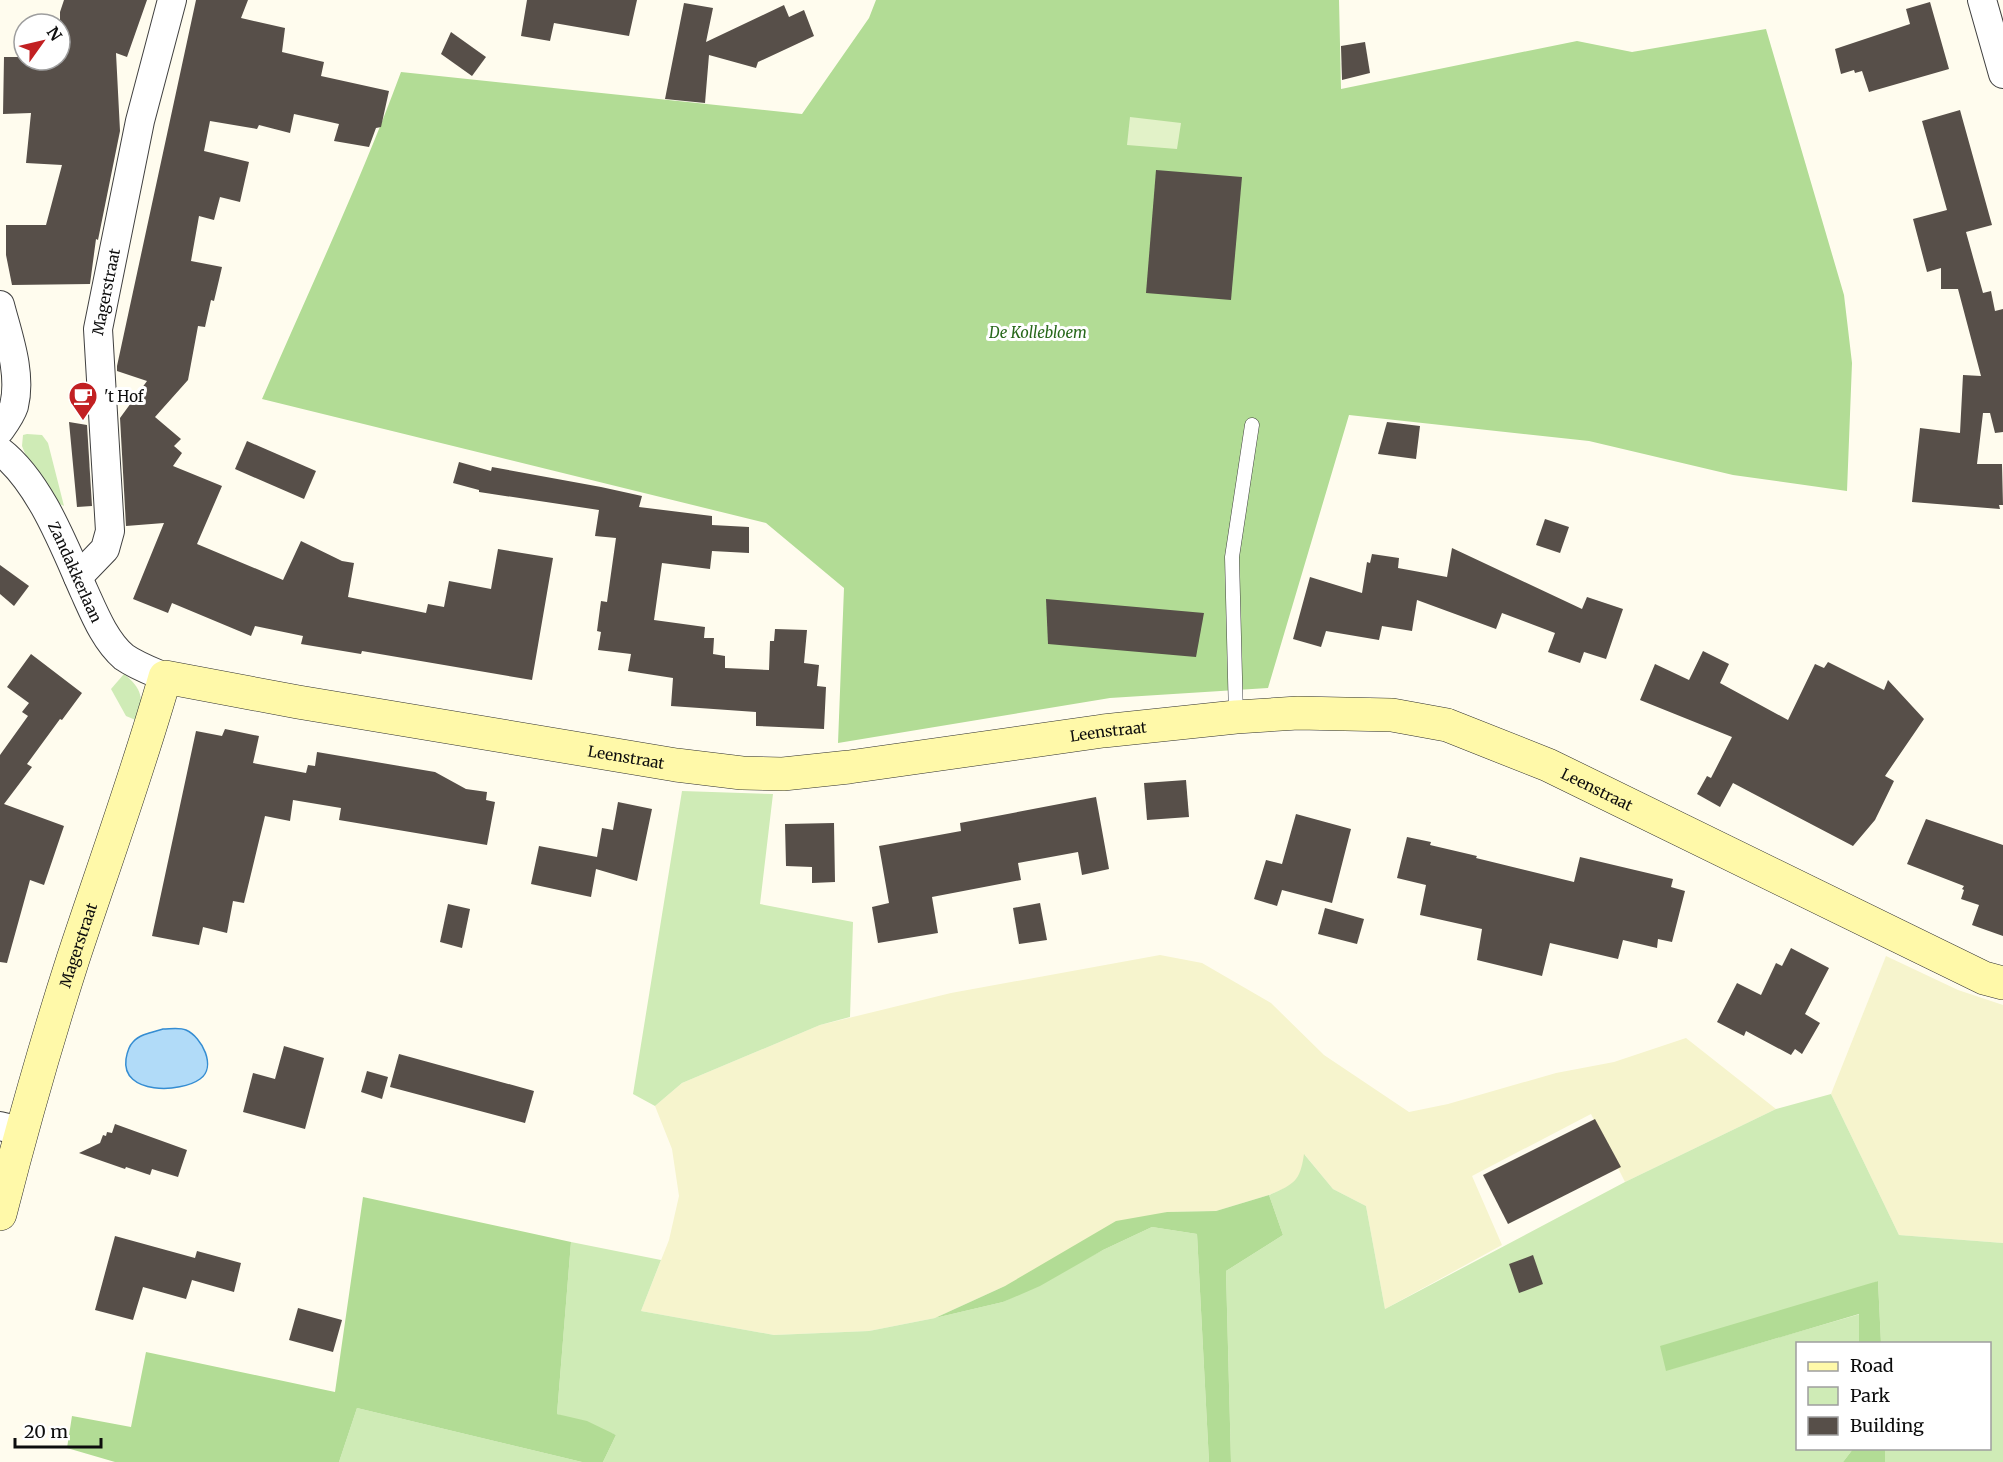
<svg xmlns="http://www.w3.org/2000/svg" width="2003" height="1462" font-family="Merriweather,serif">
<rect width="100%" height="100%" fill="#fffcee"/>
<g fill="#f6f4cd">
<path d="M1160 955 1202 963 1271 1003 1324 1055 1409 1112 1448 1104 1556 1073 1614 1062 1686 1038 1776 1109 1625 1182 1591 1114 1472 1176 1502 1245 1385 1309 1366 1206 1333 1189 1305 1155 1302 1172 1292 1185 1269 1195 1216 1211 1167 1212 935 1318 869 1331 774 1335 641 1311 669 1240 679 1196 672 1149 655 1106 682 1083 820 1025 951 993Z"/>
<path d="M1886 956 1958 990 2003 1005V1243L1899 1235 1831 1094Z"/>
</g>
<g fill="#cfebb6">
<path d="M27 434 42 435 48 443 64 506 60 504 46 482 26 456 22 446 23 435Z"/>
<path d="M124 674C142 688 144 699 138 721L126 716 111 689Z"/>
<path d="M682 791 773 794 760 904 853 922 850 1017 820 1025 682 1083 655 1106 633 1094Z"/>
<path d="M1831 1094 1899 1235 2003 1243V1462H1885V1449L1990 1448V1344L1881 1343 1878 1281 1667 1370 1860 1314 1859 1343 1798 1344V1448L1853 1449 1843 1462H1231L1226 1271 1283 1235 1269 1195C1294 1184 1300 1182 1304 1154L1333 1189 1366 1206 1385 1309 1625 1182 1776 1109Z"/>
<path d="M1152 1227 1197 1234 1209 1462H603L616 1435 557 1414 571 1242 661 1260 641 1311 774 1335 869 1331 935 1318 1003 1302 1103 1250Z"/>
<path d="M357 1408 582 1462H339Z"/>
</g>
<g fill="#b2dc95">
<path d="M876 0H1339L1341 89 1577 41 1632 52 1766 29 1844 295 1852 363 1847 491 1733 475 1589 441 1349 415 1268 688 1110 698 838 743 844 588 766 523 262 399C309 290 360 183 401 72L802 114 869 18Z"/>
<path d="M1269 1195 1283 1235 1226 1271 1231 1462H1209L1197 1234 1152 1227 1103 1250 1040 1286 1003 1302 935 1318 1005 1286 1116 1221 1167 1212 1216 1211Z"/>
<path d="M363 1197 571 1242 557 1414 587 1421 616 1435 603 1462H582L357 1408 339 1462H115L67 1448 72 1416 131 1427 146 1352 335 1392Z"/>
<path d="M1878 1281 1881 1343H1859V1314L1666 1371 1660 1346Z"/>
<path d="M1853 1449H1885V1462H1843Z"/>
</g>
<path fill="#e2f2c8" d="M1130 117 1181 123 1177 149 1127 145Z"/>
<path fill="#b1dbf8" stroke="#358dd2" stroke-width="1.5" d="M163 1029C170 1029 179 1027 186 1030 202 1037 217 1067 200 1079 181 1093 121 1095 126 1059 127 1053 129 1046 133 1042 140 1034 153 1032 163 1029Z"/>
<g fill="#574f49">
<path d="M64 0H147L127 57 116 53 120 131 98 240 96 239 90 284 12 285 6 255V225H46L62 165 26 163 31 113 3 114 4 57H24V60H60V12Z"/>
<path d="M196 0H248L241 18 285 28 282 52 324 62 321 76 389 91 381 127 376 128 369 147 334 141 339 124 294 114 290 133 259 125 257 129 210 121 204 151 249 162 240 202 220 197 214 220 199 216 191 261 222 267 219 280 214 301 211 300 205 327 198 326 188 380 155 417 181 439 174 446 182 453 173 466 222 486 197 544 283 580 301 541 342 561 354 563 348 597 426 613 428 604 444 607 449 581 491 589 498 549 553 558 532 680 362 651 361 654 301 644 303 636 255 626 251 636 172 603 168 613 133 599 164 523 126 526 120 418 147 381 117 371V366Z"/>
<path d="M527 0H637L629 36 554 23 550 41 521 36Z"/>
<path d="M1930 2 1949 69 1869 92 1862 71 1855 73 1854 70 1841 74 1835 49 1910 24 1906 9Z"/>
<path d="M684 3 713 8 706 42 784 5 789 17 804 10 814 36 758 62 756 68 709 55 705 103 665 99Z"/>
<path d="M451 32 486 57 472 76 441 54Z"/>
<path d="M1365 42 1370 73 1342 80 1341 46Z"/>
<path d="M1960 110 1992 225 1966 232 1983 293 1991 291 1995 311 2003 309V432L1995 433 1990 413H1983L1977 464H2002L2003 505H1999L2000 509 1912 502 1920 428 1960 433 1963 375 1981 376 1958 289H1941V268L1927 272 1913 219 1947 210 1922 121Z"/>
<path d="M1156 170 1242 177 1231 300 1146 293Z"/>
<path d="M69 422 87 425 92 506 77 507Z"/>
<path d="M1387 422 1420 426 1416 459 1378 454Z"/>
<path d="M247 441 316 471 304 499 235 469Z"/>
<path d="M459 462 491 471 492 467 601 487 642 496 639 507 712 516V525L749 527V553L712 551 710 569 662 563 654 620 705 627 704 638H714L713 654 725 656V668L769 670 770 641H774L775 629 807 630 804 663 819 665 817 686 826 687 824 729 756 726V712L671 706 673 678 628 671 631 654 598 650 601 632 597 631 601 601 607 602 616 538 595 536 599 510 479 492V490L453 483Z"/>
<path d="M1545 519 1569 527 1560 553 1536 545Z"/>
<path d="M1452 548 1582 609 1587 597 1623 609 1606 659 1584 652 1580 663 1548 652 1555 633 1502 613 1496 629 1417 600 1412 631 1382 626 1379 640 1326 631 1321 647 1293 639 1310 577 1362 593 1367 562 1370 563 1372 554 1399 558 1398 568 1447 577Z"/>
<path d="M0 565 29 586 14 606 0 594Z"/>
<path d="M1046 599 1204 613 1196 657 1048 644Z"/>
<path d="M1703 651 1729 664 1720 683 1788 720 1815 664 1824 668 1828 662 1884 690 1888 680 1924 719 1885 776 1894 781 1875 820 1853 846 1733 783 1720 807 1697 794 1707 776 1711 778 1732 737 1640 700 1655 664 1689 680Z"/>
<path d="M31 654 82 693 62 720 60 719 27 764 32 767 4 804 64 826 44 885 30 880 7 963 0 962V755L28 716 22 712 29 703 7 687Z"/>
<path d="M225 729 259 736 253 763 306 773 308 765 315 766 317 752 435 772 466 789 487 792 486 800 495 802 487 845 339 820 341 808 293 800 290 821 265 816 244 903 233 901 227 933 203 927 199 945 152 936 196 731 222 736Z"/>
<path d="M1186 780 1189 817 1147 820 1144 783Z"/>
<path d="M1096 797 1109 869 1082 875 1078 852 1018 863 1021 880 932 897 938 933 878 943 872 907 889 903 879 846 961 831 960 823Z"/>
<path d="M618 802 652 809 637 881 596 869 591 897 531 884 539 846 597 857 602 828 613 830Z"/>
<path d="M1296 814 1351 829 1332 903 1282 890 1277 906 1254 899 1266 860 1282 864Z"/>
<path d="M1926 819 2003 845V936L1972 925 1979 905 1961 899 1964 890 1962 889 1964 886 1907 864Z"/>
<path d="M834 823 835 882 812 883V867L786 866 785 824Z"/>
<path d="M1407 837 1431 842 1430 845 1477 856 1476 858 1574 882 1580 857 1673 879 1671 887 1685 891 1672 942 1658 939 1657 948 1623 940 1618 959 1550 943 1542 976 1477 960 1482 929 1420 915 1426 885 1397 878Z"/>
<path d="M1040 903 1047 940 1019 944 1013 908Z"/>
<path d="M448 904 470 909 462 948 440 942Z"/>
<path d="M1325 908 1364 919 1357 944 1318 934Z"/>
<path d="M1791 948 1829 968 1805 1014 1820 1023 1802 1054 1795 1049 1791 1055 1746 1031 1744 1036 1717 1022 1737 983 1761 995 1776 963 1782 966Z"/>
<path d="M284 1046 324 1058 305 1129 243 1112 253 1073 275 1079Z"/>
<path d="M399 1054 534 1091 525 1123 390 1087Z"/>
<path d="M367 1071 388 1077 382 1099 361 1092Z"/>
<path d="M1595 1119 1621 1167 1508 1224 1483 1175Z"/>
<path d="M115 1124 187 1150 178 1177 152 1169 150 1175 126 1167 125 1169 79 1153 100 1143 103 1135 106 1136 107 1132 112 1133Z"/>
<path d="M115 1236 195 1258 197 1251 241 1263 234 1292 192 1280 186 1299 143 1287 133 1320 95 1310Z"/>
<path d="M1533 1255 1543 1284 1519 1293 1509 1264Z"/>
<path d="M298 1308 342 1320 333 1352 289 1340Z"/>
</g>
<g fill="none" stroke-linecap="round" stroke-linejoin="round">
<g stroke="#404040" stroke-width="15">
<path id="lane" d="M1236 717 1232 557 1252 425"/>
</g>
<g stroke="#404040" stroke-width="30">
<g id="street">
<path d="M1982 0 2003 74"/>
<path d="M0 305C8 336 22 373 14 406 11 415 5 423 0 430"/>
<path id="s1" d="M0 451C40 482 64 546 84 591 94 613 105 641 124 657 137 666 151 671 165 677"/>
<path id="s2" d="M78 577 105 549 110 531 98 329 140 121 172 0"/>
<path d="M0 1126 21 1131"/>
</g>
</g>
<g stroke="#2f2f2f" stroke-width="34">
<g id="secondary">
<path id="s3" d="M0 1214C22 1128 46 1043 73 959 104 865 138 772 165 677L298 702 676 765 742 773 783 774 849 767 1103 731 1236 717 1298 713 1392 715 1447 725 1548 765 1984 978 2003 983"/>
</g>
</g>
<use href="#lane" stroke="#fff" stroke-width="14"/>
<use href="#street" stroke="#fff" stroke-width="28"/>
<use href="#secondary" stroke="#fff9a9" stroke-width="33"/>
</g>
<defs>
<g id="cafe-pin" transform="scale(1.5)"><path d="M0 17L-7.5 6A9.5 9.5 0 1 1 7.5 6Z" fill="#c22022" stroke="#fff"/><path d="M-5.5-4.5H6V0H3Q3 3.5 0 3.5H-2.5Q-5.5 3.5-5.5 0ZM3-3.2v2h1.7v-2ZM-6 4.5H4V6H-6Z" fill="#fff"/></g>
</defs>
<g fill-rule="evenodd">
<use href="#cafe-pin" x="83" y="396"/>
</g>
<g text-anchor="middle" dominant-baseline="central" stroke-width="6" stroke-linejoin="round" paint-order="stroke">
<g font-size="15" fill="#0d0d0d" stroke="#fff">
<text stroke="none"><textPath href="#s2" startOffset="298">Magerstraat</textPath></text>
<text stroke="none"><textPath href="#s1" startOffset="144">Zandakkerlaan</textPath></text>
<text stroke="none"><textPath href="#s3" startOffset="1516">Leenstraat</textPath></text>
<text stroke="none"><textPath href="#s3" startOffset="1030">Leenstraat</textPath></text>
<text stroke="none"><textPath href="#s3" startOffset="2020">Leenstraat</textPath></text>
<text stroke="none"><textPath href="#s3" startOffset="280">Magerstraat</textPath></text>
</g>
<g font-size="15" font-style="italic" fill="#28681b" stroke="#fff">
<text x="1038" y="332">De Kollebloem</text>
</g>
<g font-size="15" fill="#0d0d0d" stroke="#fff" text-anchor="start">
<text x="104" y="396">'t Hof</text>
</g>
</g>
<rect x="1796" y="1342" width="195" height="108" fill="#ffffff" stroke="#9e9e9e" stroke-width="1.5"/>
<rect x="1808" y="1362" width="30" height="9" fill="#fff9a9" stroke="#9e9e9e" stroke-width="1.5"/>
<text x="1850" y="1372" font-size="18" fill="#0d0d0d">Road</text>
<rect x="1808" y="1387" width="30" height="18" fill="#cfebb6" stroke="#9e9e9e" stroke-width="1.5"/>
<text x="1850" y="1402" font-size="18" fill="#0d0d0d">Park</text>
<rect x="1808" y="1417" width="30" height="18" fill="#574f49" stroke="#9e9e9e" stroke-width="1.5"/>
<text x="1850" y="1432" font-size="18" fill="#0d0d0d">Building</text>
<g transform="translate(42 42) rotate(56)"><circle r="28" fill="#ffffff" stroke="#9e9e9e" stroke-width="1.5"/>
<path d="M0-4.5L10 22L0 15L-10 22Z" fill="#c22022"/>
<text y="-9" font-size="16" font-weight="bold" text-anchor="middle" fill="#0d0d0d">N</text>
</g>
<path d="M15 1438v9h86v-9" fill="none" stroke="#0d0d0d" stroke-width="3"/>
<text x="24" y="1438" font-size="18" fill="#0d0d0d" stroke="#ffffff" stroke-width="4.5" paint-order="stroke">20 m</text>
</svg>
